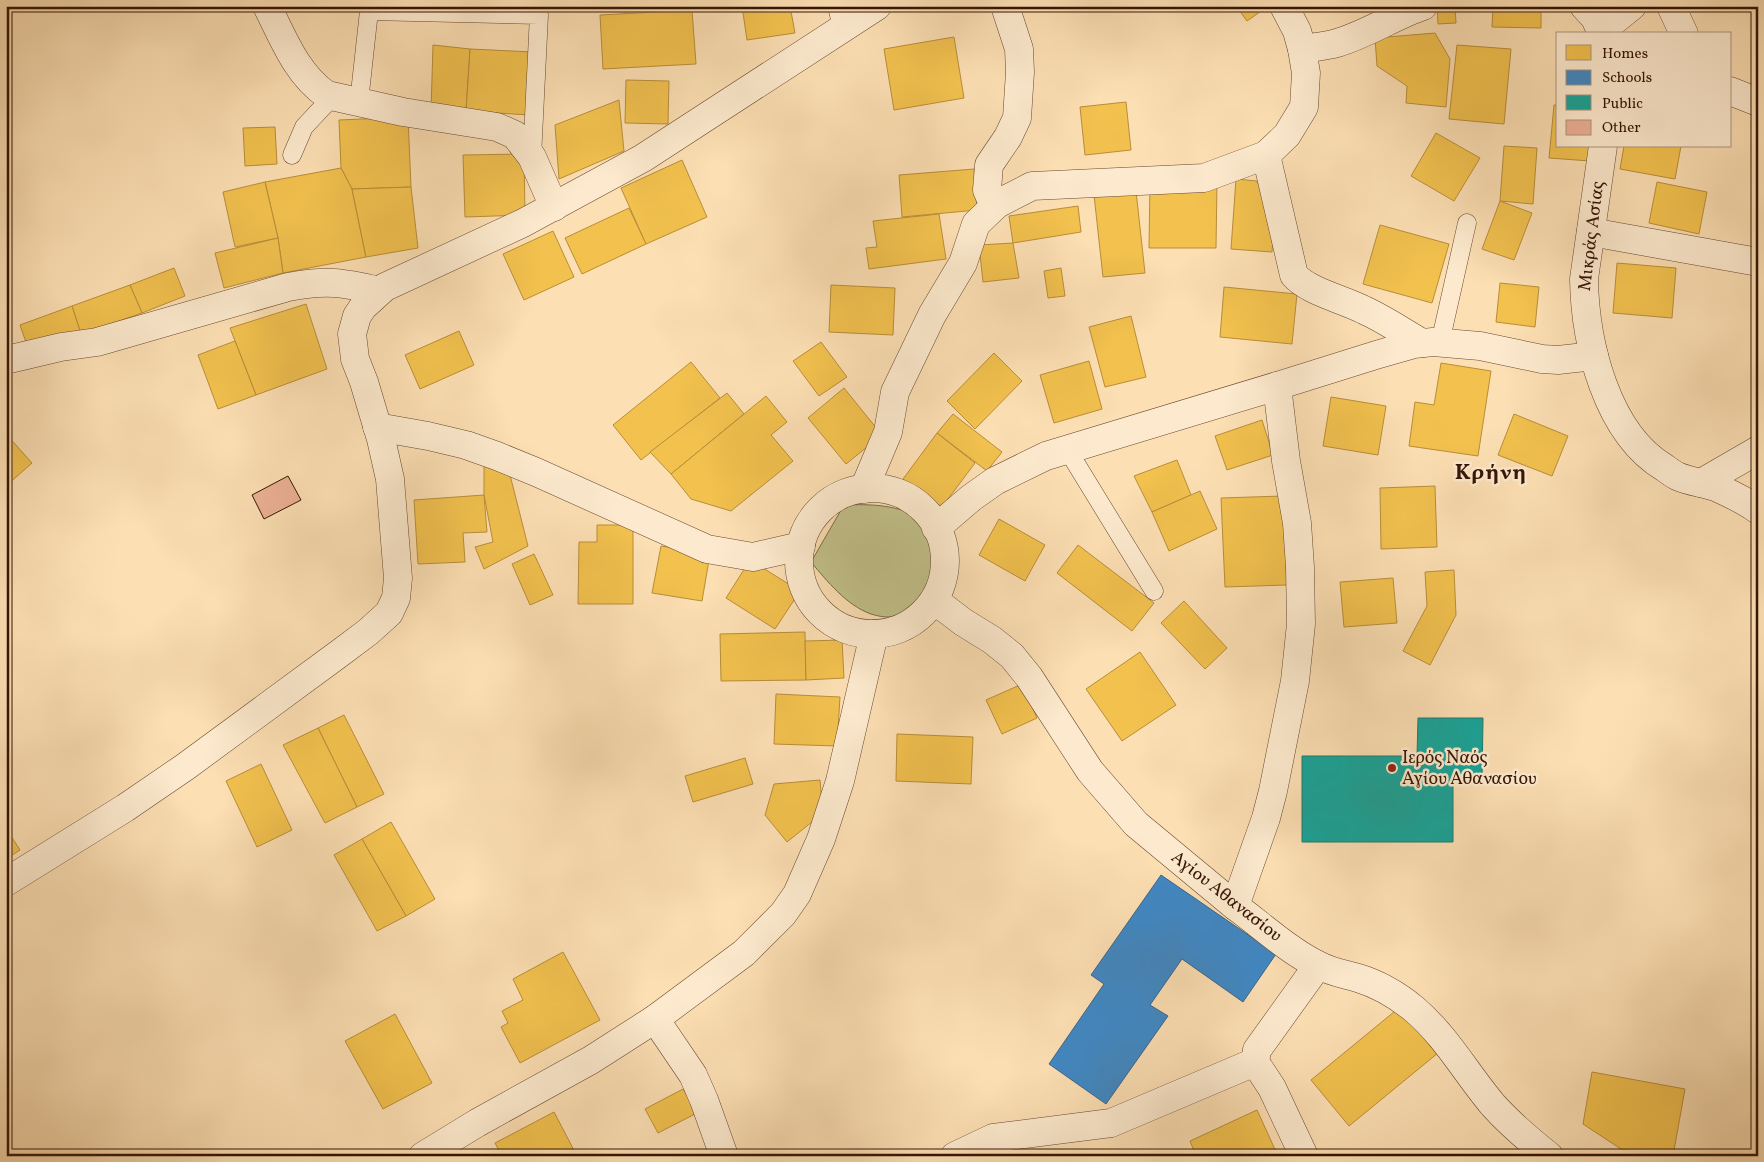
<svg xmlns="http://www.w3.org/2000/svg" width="1764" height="1162" font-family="Vollkorn,serif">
<rect width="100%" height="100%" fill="#fcdfb3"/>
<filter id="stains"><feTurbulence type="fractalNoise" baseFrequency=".004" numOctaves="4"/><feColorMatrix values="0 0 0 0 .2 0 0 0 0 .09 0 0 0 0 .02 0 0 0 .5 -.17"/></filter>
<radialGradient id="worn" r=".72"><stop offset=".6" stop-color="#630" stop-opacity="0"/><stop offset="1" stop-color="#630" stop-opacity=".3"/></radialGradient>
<path fill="#c2c18a" stroke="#7c6a48" d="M844 505C867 504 903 504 921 521 957 557 928 633 871 614 846 605 827 581 811 562Z"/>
<g fill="#f2c14e" stroke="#b98d38">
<path d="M742 6H790L795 33 747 40Z"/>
<path d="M1236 6H1262L1264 9 1247 21Z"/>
<path d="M1437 6H1455L1456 23 1438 24Z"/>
<path d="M1493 6H1541V28L1492 27Z"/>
<path d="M692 10 696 64 603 69 600 15Z"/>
<path d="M1435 33 1450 59 1446 107 1406 103 1407 86 1377 66 1375 38Z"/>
<path d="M954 37 964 98 894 110 884 49Z"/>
<path d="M433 45 470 49 466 111H431Z"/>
<path d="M1457 45 1511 49 1504 124 1449 119Z"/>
<path d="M470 49 532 52 529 115 466 111Z"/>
<path d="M626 80 669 81 668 124 625 123Z"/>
<path d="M619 100 624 151 559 179 555 125Z"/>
<path d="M1126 102 1131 150 1085 155 1080 107Z"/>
<path d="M1554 105H1558V146H1592L1590 161 1549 158Z"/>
<path d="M408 117 411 187 352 189 341 168 339 120Z"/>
<path d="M275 127 277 164 245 166 243 128Z"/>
<path d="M1436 133 1480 158 1454 201 1411 176Z"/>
<path d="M1504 146 1537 148 1533 204 1500 201Z"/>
<path d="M1624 146H1681L1675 179 1620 169Z"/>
<path d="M524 154 525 215 465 217 463 155Z"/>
<path d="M682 160 707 217 646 244 621 188Z"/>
<path d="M341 168 352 189 366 257 283 273 278 238 265 182Z"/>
<path d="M974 169 977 210 902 217 899 175Z"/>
<path d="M1236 179 1257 181 1274 220 1272 252 1231 249Z"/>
<path d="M265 182 278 238 235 247 223 192Z"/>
<path d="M1150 182 1217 183 1216 248H1149Z"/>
<path d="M1657 182 1707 192 1699 234 1649 223Z"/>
<path d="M411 187 418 248 366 257 352 189Z"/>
<path d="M1136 191 1145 273 1103 277 1094 195Z"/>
<path d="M1500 201 1532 213 1514 260 1482 249Z"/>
<path d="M1078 206 1081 232 1013 243 1009 216Z"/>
<path d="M629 208 646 244 582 274 565 238Z"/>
<path d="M939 214 946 259 869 269 866 248 877 247 873 221Z"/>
<path d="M1380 225 1449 244 1432 303 1363 284Z"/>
<path d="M553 231 574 277 524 300 503 254Z"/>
<path d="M278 238 283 273 224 288 215 253Z"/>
<path d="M1013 243 1019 278 983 282 979 245Z"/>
<path d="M1617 263 1676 268 1672 318 1613 313Z"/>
<path d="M174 268 185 296 142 313 130 285Z"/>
<path d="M1061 268 1065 296 1048 298 1044 271Z"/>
<path d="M1500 283 1539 287 1535 327 1496 322Z"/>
<path d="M130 285 142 313 81 334 72 306Z"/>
<path d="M831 285 895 288 893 335 829 332Z"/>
<path d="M1224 287 1297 294 1292 344 1220 337Z"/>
<path d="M306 304 327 369 256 395 230 328Z"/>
<path d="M72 306 81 334 29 351 20 325Z"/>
<path d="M1131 316 1146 377 1105 387 1089 327Z"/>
<path d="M459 331 474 365 420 389 405 355Z"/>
<path d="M235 341 256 395 218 409 198 355Z"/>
<path d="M821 342 847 377 819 396 793 361Z"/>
<path d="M994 353 1022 381 975 429 947 401Z"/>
<path d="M1089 361 1102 409 1054 423 1040 375Z"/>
<path d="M691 362 720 398 641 460 613 425Z"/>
<path d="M1441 363 1491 371 1478 456 1409 446 1415 402 1434 405Z"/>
<path d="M844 388 882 435 846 464 808 418Z"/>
<path d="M727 393 744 414 671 474 650 452Z"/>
<path d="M766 396 787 422 771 435 793 461 731 511 691 499 671 474Z"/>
<path d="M1331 397 1386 406 1378 455 1323 446Z"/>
<path d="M953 414 1002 452 987 471 937 433Z"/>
<path d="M1514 414 1568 436 1552 476 1498 455Z"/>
<path d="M1262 420 1273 455 1227 470 1215 436Z"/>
<path d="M937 433 975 463 942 507 903 479Z"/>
<path d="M6 434 32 463 6 486Z"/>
<path d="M1177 460 1191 495 1152 512 1134 476Z"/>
<path d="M484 464 508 467 528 546 484 569 475 547 493 542 484 495Z"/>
<path d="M1435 486 1437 547 1381 549 1380 488Z"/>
<path d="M1200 491 1217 529 1169 551 1152 512Z"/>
<path d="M484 495 487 532 463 533 465 562 418 564 414 500Z"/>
<path d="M1283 496 1287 585 1225 587 1221 498Z"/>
<path d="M999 519 1045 545 1025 581 979 555Z"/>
<path d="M597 525H633V604H578L579 542H597Z"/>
<path d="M1078 545 1154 603 1132 631 1057 573Z"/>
<path d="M661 546 710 554 702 601 652 593Z"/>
<path d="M534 554 553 595 530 605 512 564Z"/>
<path d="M750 560 800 591 775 629 726 598Z"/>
<path d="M1454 570 1456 615 1430 665 1403 651 1427 606 1425 572Z"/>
<path d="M1393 578 1397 623 1344 627 1340 582Z"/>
<path d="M1184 601 1227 648 1205 669 1161 623Z"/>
<path d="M805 632 806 680 721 681 720 634Z"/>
<path d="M842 640 844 678 806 680 805 641Z"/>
<path d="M1140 652 1176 705 1122 741 1086 689Z"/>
<path d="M1022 684 1037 718 1002 734 986 700Z"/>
<path d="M776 694 840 697 837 746 774 744Z"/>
<path d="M344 715 384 794 357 807 318 728Z"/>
<path d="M318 728 357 807 325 823 283 745Z"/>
<path d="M897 734 973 737 971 784 896 781Z"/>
<path d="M745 758 753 784 693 802 685 776Z"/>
<path d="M261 764 292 830 257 847 226 781Z"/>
<path d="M820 780 823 813 787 842 765 815 774 784Z"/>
<path d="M391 822 435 899 406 916 362 839Z"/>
<path d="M6 828 20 850 6 859Z"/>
<path d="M362 839 406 916 377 931 334 855Z"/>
<path d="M563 952 600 1020 520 1063 501 1027 508 1023 502 1011 523 1000 513 979Z"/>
<path d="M1400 1007 1438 1053 1349 1126 1311 1080Z"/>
<path d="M395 1014 432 1083 383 1109 345 1041Z"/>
<path d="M1592 1072 1685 1089 1673 1156H1661L1621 1149 1583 1124Z"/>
<path d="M683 1089 697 1113 658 1133 645 1109Z"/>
<path d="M1257 1110 1278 1156H1196L1190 1141Z"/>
<path d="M554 1112 577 1156H502L495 1143Z"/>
</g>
<path fill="#3f88c5" stroke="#3c658b" d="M1161 875 1276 954 1243 1002 1182 959 1150 1005 1168 1016 1106 1104 1049 1064 1104 984 1091 975Z"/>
<path fill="#17a398" stroke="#20786c" d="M1418 718H1483L1482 780H1453V842H1302V756H1417Z"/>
<path fill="#ecb094" stroke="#351405" d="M288 476 301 500 264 519 252 495Z"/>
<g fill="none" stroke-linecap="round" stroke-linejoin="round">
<g stroke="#674730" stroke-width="19">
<g id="service">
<path d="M837 6 842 28"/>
<path d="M359 102 369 11 539 15 532 157"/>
<path d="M292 155 304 127 333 96"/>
<path d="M1440 343 1467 223"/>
<path d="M1067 449 1154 591"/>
</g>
</g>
<g stroke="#674730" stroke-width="29">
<g id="minor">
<path d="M267 6C283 38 297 75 327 95L403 112 497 127 515 135 532 157 554 207"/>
<path d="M1671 6 1684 34"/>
<path d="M1601 31 1632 6"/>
<path d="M1730 91 1758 102"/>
<path d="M1266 155 1294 275C1309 292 1343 299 1364 310 1384 319 1403 332 1422 343"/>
<path d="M997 204 991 199 987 190 989 165 1008 137 1017 118 1020 72 1019 49 1005 6"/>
<path d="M1591 232 1758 262"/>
<path d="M6 360 61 347 97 342 288 287C326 280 342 282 379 291"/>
<path d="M377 427 428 436 466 445 497 456 536 472 707 549 753 557 801 546"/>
<path d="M1701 483 1758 450"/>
<circle cx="872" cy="561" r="73"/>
<path d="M864 489 888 432 895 392 932 315 963 263 976 224 997 204 1032 186 1204 178 1266 155 1287 135 1304 107 1306 73 1302 49"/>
<path d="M936 528 971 498 995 481 1046 456 1277 386"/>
<path d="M934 600 963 622 992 640 1012 656 1029 677 1090 771 1136 824 1235 906"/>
<path d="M655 1019 693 1075 704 1100 724 1156"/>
<path d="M423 1156 477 1123 591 1060 655 1019 744 953 783 914 797 894 821 839 840 781 874 634"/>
<path d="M955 1156 993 1138 1111 1123 1255 1062"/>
<path d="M1304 1156 1272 1088 1255 1062 1257 1050 1318 965"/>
</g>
</g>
<g stroke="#674730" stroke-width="29">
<g id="tertiary">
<path d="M1284 6 1297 31 1302 49C1314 47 1326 46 1337 43 1367 34 1394 16 1423 6"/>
<path d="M1584 6 1595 18 1602 34"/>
<path d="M1603 146 1584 279C1585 342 1606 433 1665 468 1669 471 1673 474 1677 476 1690 482 1705 483 1718 488 1731 494 1746 501 1758 510"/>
<path d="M6 882 125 808 185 767 340 653 368 632 389 613 396 598 398 578 390 479 381 439 364 382 355 359 352 334 357 316 363 307 385 287 523 223 643 158 877 6"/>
<path d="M1549 1156C1529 1140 1510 1124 1493 1105 1466 1073 1446 1036 1414 1009 1397 995 1378 984 1358 978 1344 974 1331 972 1318 965 1289 951 1261 925 1235 906L1266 818 1273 791 1295 681 1301 624 1300 567 1297 523 1286 461 1277 386 1376 355 1414 344 1433 342 1480 346 1542 359 1558 360 1594 356"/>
</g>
</g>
<use href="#service" stroke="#fdeace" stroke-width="18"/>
<use href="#minor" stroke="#fdeace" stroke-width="28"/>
<use href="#tertiary" stroke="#fdeace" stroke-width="28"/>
</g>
<circle fill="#8f2418" stroke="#fdeace" stroke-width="2" cx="1392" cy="768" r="5"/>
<g text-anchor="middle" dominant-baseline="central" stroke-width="5" stroke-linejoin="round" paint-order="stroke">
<g font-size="18" fill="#351405" stroke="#fdeace">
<text transform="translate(1592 236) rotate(-83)">Μικράς Ασίας</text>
<text transform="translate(1226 897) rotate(38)">Αγίου Αθανασίου</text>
</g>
<g font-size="18" fill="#351405" stroke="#fdeace" text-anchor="start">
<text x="1402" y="758">Ιερός Ναός<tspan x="1402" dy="21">Αγίου Αθανασίου</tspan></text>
</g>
<g font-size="22" font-weight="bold" letter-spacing="1" fill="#351405" stroke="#fdeace">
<text x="1491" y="473">Κρήνη</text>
</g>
</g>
<rect width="1764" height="1162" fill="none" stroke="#fcdfb3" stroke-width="25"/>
<rect x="8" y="8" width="1749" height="1147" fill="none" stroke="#351405" stroke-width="2.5"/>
<rect x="12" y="12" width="1739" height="1137" fill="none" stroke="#351405"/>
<rect x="1556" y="32" width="175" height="115" fill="#fdeace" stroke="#ad947e"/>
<rect x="1566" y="45" width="25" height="15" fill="#f2c14e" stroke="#ad947e"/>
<text x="1602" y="58" font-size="15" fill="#351405">Homes</text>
<rect x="1566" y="70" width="25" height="15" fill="#3f88c5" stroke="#ad947e"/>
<text x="1602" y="82" font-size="15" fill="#351405">Schools</text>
<rect x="1566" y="95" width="25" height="15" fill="#17a398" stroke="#ad947e"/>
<text x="1602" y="108" font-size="15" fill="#351405">Public</text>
<rect x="1566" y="120" width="25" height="15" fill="#ecb094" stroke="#ad947e"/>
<text x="1602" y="132" font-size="15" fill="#351405">Other</text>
<rect width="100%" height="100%" filter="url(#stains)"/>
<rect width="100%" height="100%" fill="url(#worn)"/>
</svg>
